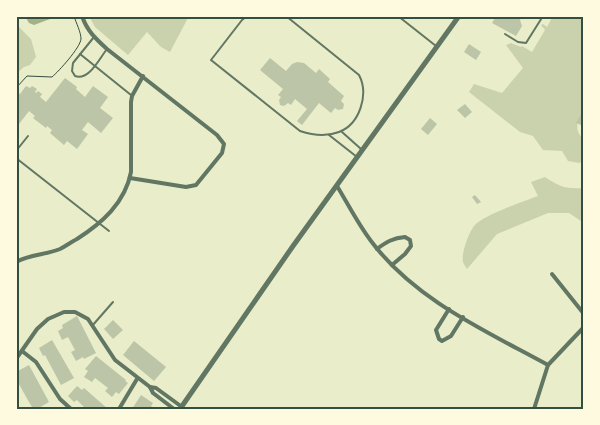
<svg xmlns="http://www.w3.org/2000/svg" width="600" height="425" font-family="'Alegreya Sans',sans-serif">
<rect width="100%" height="100%" fill="#e9edc9"/>
<g fill="#cad2ad">
<path d="M89 16H189L170 52 161 47 147 32 128 55 95 27Z"/>
<path d="M553 16H584V115L581 114C576 124 575 132 584 139V161L579 163 568 161 562 151 543 150 533 136 520 132 469 92 474 84 502 93 523 68 506 45 511 43 521 47 522 46 532 52 545 30 541 25 543 24 547 27Z"/>
<path d="M16 24 31 39 36 57 30 65 24 67 16 74Z"/>
<path d="M545 177C560 187 565 189 584 188V223L569 213H548L497 234 467 269C466 267 464 265 463 262 461 253 470 228 477 223 490 213 522 202 538 196L531 182Z"/>
</g>
<path fill="#a3b18a" d="M25 16H58L34 25 29 23Z"/>
<g fill="#bcc5a7">
<path d="M496 16H522L520 20 522 26 516 36 492 23Z"/>
<path d="M469 44 481 52 476 60 464 52Z"/>
<path d="M270 58 286 71 292 64 297 62 304 63 316 73 319 69 330 79 328 82 344 96 341 101 344 104 343 109 338 110 335 108 331 113 319 103 302 125 297 121 307 109 295 99 291 105 288 103 284 106 280 105 279 100 281 97 278 95 283 89 260 70Z"/>
<path d="M65 78 77 87 76 89 85 97 93 86 108 97 100 108 113 118 101 133 88 122 82 130 88 134 77 149 67 141 64 145 50 133 52 130 47 126 46 128 33 118 35 116 29 111 16 128V91L20 94 26 86 30 88 32 86 37 89 35 92 36 93 38 91 42 94 40 97 46 102Z"/>
<path d="M465 104 472 112 465 118 457 110Z"/>
<path d="M581 114 584 115V126L576 123Z"/>
<path d="M430 118 437 124 428 135 421 129Z"/>
<path d="M475 195 481 202 477 204 472 197Z"/>
<path d="M77 316 96 353 84 359 83 357 76 361 71 352 75 350 68 337 62 340 58 331 63 328 62 325Z"/>
<path d="M113 320 123 330 113 339 104 329Z"/>
<path d="M52 340 74 378 61 385 45 355 43 356 39 348Z"/>
<path d="M134 341 166 367 154 381 123 355Z"/>
<path d="M96 356 126 380 125 381 128 383 119 394 116 392 112 397 105 391 108 388 95 378 92 382 84 377 88 371 85 369Z"/>
<path d="M29 365 49 402 37 409H33L16 379V372Z"/>
<path d="M77 386 82 390 84 388 108 409H86L77 400 74 402 68 396Z"/>
<path d="M141 395 153 403 151 406 156 409H132Z"/>
</g>
<g fill="none" stroke-linecap="round" stroke-linejoin="round">
<path stroke="#344e41" stroke-width="1" d="M16 88 27 76 52 77C59 71 80 48 81 39 81 32 76 23 74 16"/>
<g stroke="#617663" stroke-width="2">
<path d="M247 16 242 20 211 60 300 131C312 135 326 137 339 132 360 124 369 94 359 75L286 16"/>
<path d="M398 16 436 46"/>
<path d="M505 34 518 42 526 43 543 16"/>
<path d="M94 37 73 63 72 71 75 76C89 81 99 59 107 49"/>
<path d="M80 54 131 95"/>
<path d="M342 132 361 149"/>
<path d="M329 135 357 157"/>
<path d="M16 151 28 136"/>
<path d="M16 158 109 231"/>
<path d="M92 326 113 302"/>
</g>
<g stroke="#617663" stroke-width="4">
<path d="M82 16C87 31 96 39 107 49L217 135 224 144 222 153 196 185 186 187 130 178"/>
<path d="M337 186C348 204 358 224 371 241 415 300 486 331 548 365"/>
<path d="M377 249C386 242 393 238 405 237L410 240 411 246 405 254 392 265"/>
<path d="M16 262C30 254 46 255 60 249 66 246 71 242 77 239 102 223 125 203 131 172V102L132 96 143 76"/>
<path d="M552 274 584 314"/>
<path d="M449 309 436 330 439 339 442 341 451 336 463 317"/>
<path d="M22 351 36 362 60 399 71 409"/>
<path d="M16 359 37 329 48 319 64 312H75L88 319 115 360 150 387 153 393 174 409"/>
<path d="M150 387 156 388 182 407"/>
<path d="M119 409 137 379"/>
<path d="M534 409 548 365 584 327"/>
</g>
<path stroke="#617663" stroke-width="5" d="M180 409 293 246 459 16"/>
</g>
<rect width="600" height="425" fill="none" stroke="#fefae0" stroke-width="35"/>
<rect x="18" y="18" width="564" height="390" fill="none" stroke="#344e41" stroke-width="2"/>
</svg>
